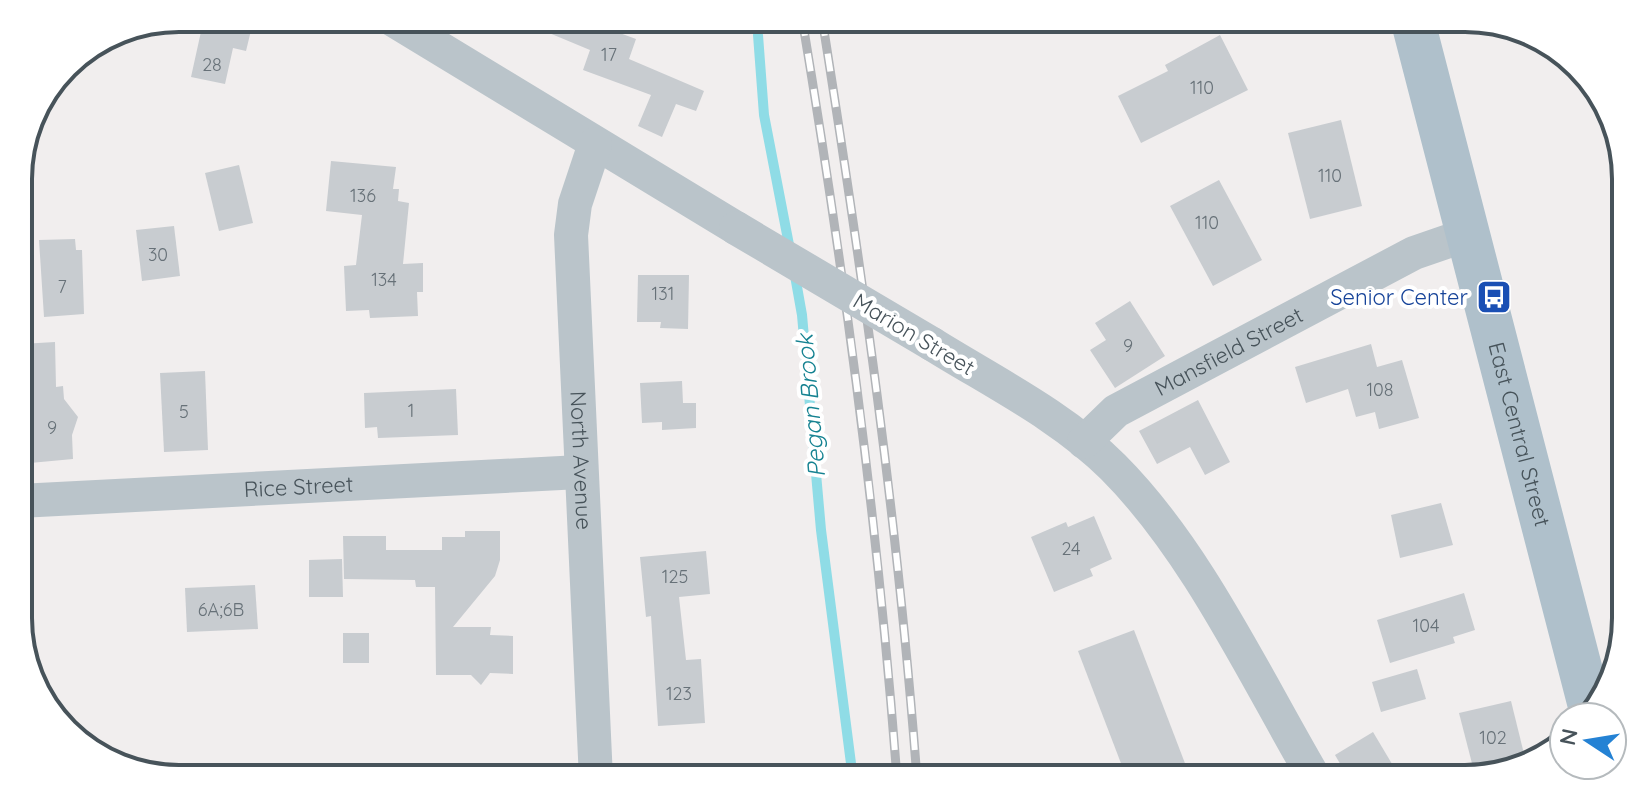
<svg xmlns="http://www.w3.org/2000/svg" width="1644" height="797" font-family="Quicksand,sans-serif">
<rect width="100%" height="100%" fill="#f1eeee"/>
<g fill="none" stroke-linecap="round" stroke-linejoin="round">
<g stroke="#8fdce6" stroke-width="10">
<path d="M758 35 764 115 790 250"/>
<path d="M794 270 802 315 821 530 853 779"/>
</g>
</g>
<g fill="#c8ccd0">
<path d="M204 18H254L246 51 233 48 225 84 191 77Z"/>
<path d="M513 18H579L636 39 629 59 704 91 696 111 676 104 662 137 638 126 651 95 583 70 590 50Z"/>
<path d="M1220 35 1248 90 1141 143 1118 96 1168 71 1165 65Z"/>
<path d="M1341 120 1362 206 1310 219 1288 133Z"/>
<path d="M331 161 396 167 393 189H399L398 201 409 203 403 264 423 263V292H417L418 316 370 318 369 310 346 311 344 266 356 265 362 215 326 211Z"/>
<path d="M239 165 253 223 219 231 205 173Z"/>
<path d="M1219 180 1262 260 1213 286 1170 206Z"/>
<path d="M174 226 180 276 142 281 136 230Z"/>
<path d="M75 239 76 250H82L84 314 44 317 39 240Z"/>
<path d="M638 275H689L688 329 660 328 661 322H637Z"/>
<path d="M1130 301 1165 356 1115 388 1090 350 1106 340 1095 323Z"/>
<path d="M55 342 56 387 63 386 64 399 78 417 72 435 73 459 30 463 21 344Z"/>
<path d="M1371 344 1377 367 1402 360 1419 418 1379 429 1375 412 1356 417 1348 389 1306 403 1295 367Z"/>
<path d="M205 371 208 450 164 452 160 373Z"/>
<path d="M682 381 683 403H696V428L662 430V422L642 423 640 383Z"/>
<path d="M456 389 458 435 378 438 377 427 365 428 364 393Z"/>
<path d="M1198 400 1230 462 1205 475 1190 447 1157 464 1139 431Z"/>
<path d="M1441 503 1453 545 1400 558 1391 515Z"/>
<path d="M1094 516 1112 559 1090 569 1093 576 1054 592 1031 537 1066 522 1068 527Z"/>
<path d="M465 531H500V560L495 576 453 627H491L490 635 513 636V674L490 673 481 685 471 675H436L435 587H416L415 580 344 579 343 536H386V550H442V537H465Z"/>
<path d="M706 551 710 594 679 597 686 660 701 659 705 723 658 726 651 616 646 617 640 557Z"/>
<path d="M342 559 343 597H309V560Z"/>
<path d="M255 585 258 629 187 632 185 588Z"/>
<path d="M1464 593 1475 630 1453 637 1455 643 1390 663 1377 620Z"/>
<path d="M1134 630 1191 779H1127L1078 651Z"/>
<rect x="343" y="633" width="26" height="30"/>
<path d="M1417 669 1426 699 1381 712 1372 682Z"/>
<path d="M1511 701 1526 762 1475 775 1459 713Z"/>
<path d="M1373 732 1401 779H1349L1335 755Z"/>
</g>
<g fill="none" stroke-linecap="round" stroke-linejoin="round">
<g stroke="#bac4ca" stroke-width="34">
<path d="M390 18 736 228"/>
<path id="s1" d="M595 144 575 204 571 235 596 779"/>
<path d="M932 344C993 382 1062 416 1113 467 1197 551 1255 677 1315 779"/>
<path id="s2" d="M1084 442 1116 411 1414 253 1469 234"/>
<path id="s3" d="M19 501 580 472"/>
</g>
<path stroke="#afc0cb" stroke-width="44" id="s4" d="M1412 18 1591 710"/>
<g stroke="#b1b4b8" stroke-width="9">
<g id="rail">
<path d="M802 18C844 270 878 523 897 779"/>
<path d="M822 18C862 271 898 523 917 779"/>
</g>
</g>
<use href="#rail" stroke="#fff" stroke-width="6" stroke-dasharray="18" stroke-linecap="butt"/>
<path stroke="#bac4ca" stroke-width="34" d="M736 228 932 344"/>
</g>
<defs>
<g id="bus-square" transform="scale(1.8)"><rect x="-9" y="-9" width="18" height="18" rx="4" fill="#1a4fb4" stroke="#fff"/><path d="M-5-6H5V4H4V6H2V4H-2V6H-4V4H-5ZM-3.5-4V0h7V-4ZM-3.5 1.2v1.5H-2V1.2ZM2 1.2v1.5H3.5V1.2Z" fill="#fff"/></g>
</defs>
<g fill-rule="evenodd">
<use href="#bus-square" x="1494" y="297"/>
</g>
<g text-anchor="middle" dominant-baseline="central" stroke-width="8" stroke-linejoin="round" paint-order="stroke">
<g font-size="18" fill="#677178">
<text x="609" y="54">17</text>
<text x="212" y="64">28</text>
<text x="1202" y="87">110</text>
<text x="1330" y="175">110</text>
<text x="363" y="195">136</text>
<text x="1207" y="222">110</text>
<text x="158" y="254">30</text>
<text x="384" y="279">134</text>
<text x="62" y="286">7</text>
<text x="663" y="293">131</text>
<text x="1128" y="345">9</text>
<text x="1380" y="389">108</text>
<text x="411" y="410">1</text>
<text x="184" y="411">5</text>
<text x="52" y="427">9</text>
<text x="1071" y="548">24</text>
<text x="675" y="576">125</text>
<text x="221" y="609">6A;6B</text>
<text x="1426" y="625">104</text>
<text x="679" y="693">123</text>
<text x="1493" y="737">102</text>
</g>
<g font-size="22" fill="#164399" stroke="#fff" text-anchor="end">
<text x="1468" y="297">Senior Center</text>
</g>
<g font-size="22" fill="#47535a" stroke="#fff">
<text transform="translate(914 334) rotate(31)">Marion Street</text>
<text stroke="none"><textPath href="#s2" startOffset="172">Mansfield Street</textPath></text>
<text stroke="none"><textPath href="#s4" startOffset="430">East Central Street</textPath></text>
<text stroke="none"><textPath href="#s1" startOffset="320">North Avenue</textPath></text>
<text stroke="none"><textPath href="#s3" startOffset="280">Rice Street</textPath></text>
</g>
<g font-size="24" font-style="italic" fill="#158291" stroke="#fff">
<text transform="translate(810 406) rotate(-95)">Pegan Brook</text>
</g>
</g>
<path d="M0 0H1644V797H0ZM179 32H1465A147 147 0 0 1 1612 179V618A147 147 0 0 1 1465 765H179A147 147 0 0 1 32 618V179A147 147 0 0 1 179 32Z" fill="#fff" fill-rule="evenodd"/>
<path fill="none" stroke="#47535a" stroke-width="4" d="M179 32H1465A147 147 0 0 1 1612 179V618A147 147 0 0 1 1465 765H179A147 147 0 0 1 32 618V179A147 147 0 0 1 179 32Z"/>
<g transform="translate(1588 741) rotate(282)"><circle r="38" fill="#ffffff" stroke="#b5babd" stroke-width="2"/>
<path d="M0-6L14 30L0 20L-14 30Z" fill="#2482d4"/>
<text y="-12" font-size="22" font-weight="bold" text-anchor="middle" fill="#47535a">N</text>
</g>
</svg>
